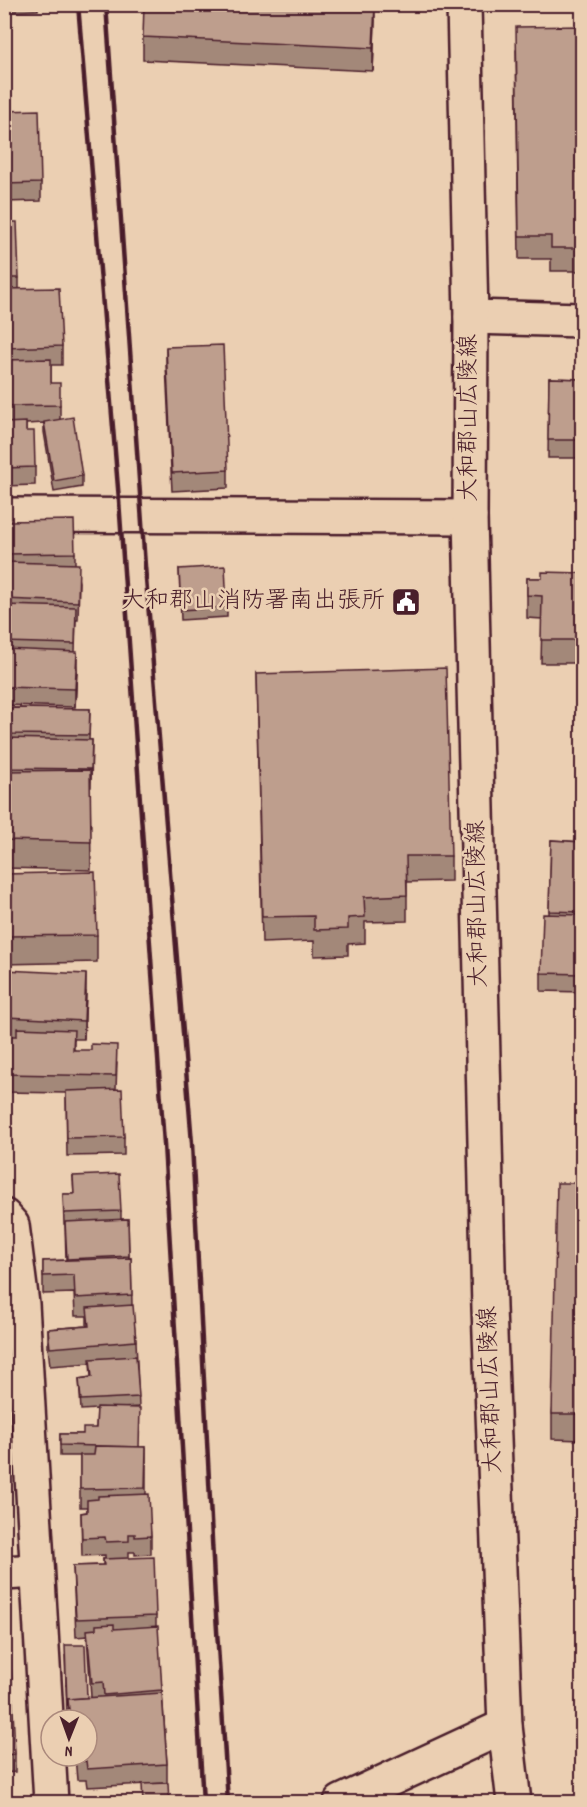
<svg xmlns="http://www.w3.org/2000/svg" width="587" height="1807" font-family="Dekko,'Klee One',sans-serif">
<rect width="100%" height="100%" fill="#ebcfb2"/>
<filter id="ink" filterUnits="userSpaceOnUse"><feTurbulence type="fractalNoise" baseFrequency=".0167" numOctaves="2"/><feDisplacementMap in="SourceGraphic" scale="12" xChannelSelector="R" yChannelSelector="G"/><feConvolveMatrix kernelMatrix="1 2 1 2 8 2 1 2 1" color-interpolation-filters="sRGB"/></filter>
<g filter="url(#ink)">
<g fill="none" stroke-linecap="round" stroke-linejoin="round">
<g stroke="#4a1f2b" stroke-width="38">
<g id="street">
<path d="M471 317 582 320"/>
<path d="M4 515 470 517"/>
<path d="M4 1216 12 1225 22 1304 51 1802"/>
<path d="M4 1573 37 1571"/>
<path d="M341 1802 505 1726"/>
</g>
</g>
<g stroke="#4a1f2b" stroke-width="38">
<path id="secondary" d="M464 4 471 317 470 517 489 1308 505 1726 514 1802"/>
</g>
<use href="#street" stroke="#ebcfb2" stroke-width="33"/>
<use href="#secondary" stroke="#ebcfb2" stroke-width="33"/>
<g stroke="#4a1f2b" stroke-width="4.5">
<path d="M78 4 119 500 164 1144 203 1802"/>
<path d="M106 4 145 566 192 1143 215 1599 228 1802"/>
</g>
</g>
<g fill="#a38879" stroke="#4a1f2b" stroke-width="1.5">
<path d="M4 4H38V10L4 12Z"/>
<path d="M375 20 373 71 143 60V37Z"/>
<path d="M582 26V271H551V259H519L516 50Z"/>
<path d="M4 111 41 183V201L4 202Z"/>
<path d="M4 222 19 278V289L62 346V365H51V383L60 405V419L82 476V487L54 492 44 432V423L26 424V431L35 467V485L4 486Z"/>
<path d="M166 347 228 470V488L172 491 166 365Z"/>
<path d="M549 378 582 379V458H548Z"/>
<path d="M4 521 75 553V564L79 582 78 620H76L75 652 77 670 75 707 4 705Z"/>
<path d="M179 569 227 607V617L181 620Z"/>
<path d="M582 573V663H541L542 619 527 618V578H542Z"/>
<path d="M256 674 451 856V881L407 882V921L365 922V943L348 944V955L314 956V941L262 943Z"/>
<path d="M11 708 90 709 89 740H92L91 787H90L91 870 4 868V771L6 738H10Z"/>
<path d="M551 840 582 842V1042H581L582 992 541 991V973L549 914Z"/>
<path d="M4 874 97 935V962L4 964Z"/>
<path d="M5 970 86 992 84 1039H74V1050L117 1063 116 1089 124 1137V1155L67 1156 66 1093 4 1092V1036L6 1035V1030H4Z"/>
<path d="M73 1176 121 1211V1219H128L129 1258H131L132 1305 136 1341 139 1407 122 1408 139 1447H146V1494L151 1536V1554L135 1555V1552H129V1558L156 1616V1626L162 1690 167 1764V1783L87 1787 86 1780H77L75 1756H87V1720H69L68 1715H67L65 1655 87 1698 91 1697 87 1636 76 1637 73 1566 103 1565V1559H105V1555L82 1556 81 1513 87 1512V1507H80V1456H60V1434H83L96 1428 97 1409 81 1410 79 1379 91 1377 90 1363 50 1366 48 1347V1329L87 1326V1316H75L74 1293 43 1294V1261L66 1260 65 1224H64L63 1194H74Z"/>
<path d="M582 1183V1440L552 1439V1414Z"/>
<path d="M4 1640 15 1754V1772L4 1773Z"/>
</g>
<g fill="#856f63" stroke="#4a1f2b" stroke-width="1.5">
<path d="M375 4V20L373 71V48Z"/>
<path d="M77 652V670L75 707V689Z"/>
<path d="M86 974V992L84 1039V1021Z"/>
</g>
<g fill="#be9e8d" stroke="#4a1f2b" stroke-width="1.5">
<path d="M152 4H375L373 48 143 37 144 5 152 6Z"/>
<path d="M582 26V248H551V236H519L516 27Z"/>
<path d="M39 110 41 183 4 184V111Z"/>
<path d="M4 222H17L19 278H4Z"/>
<path d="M59 288 62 346 4 348V289Z"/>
<path d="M223 345 228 470 172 473 166 347Z"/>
<path d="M51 359V383H60V405L4 406V360Z"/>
<path d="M549 378 582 379V440H548Z"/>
<path d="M73 417 82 476 54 481 44 422Z"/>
<path d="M26 422V431H34L35 467 4 468V423Z"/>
<path d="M74 520 75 553 4 554V521Z"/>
<path d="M4 562 79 564 78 602 4 599Z"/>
<path d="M225 566 227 607 181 610 179 569Z"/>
<path d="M542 572 582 573V640H541L542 596 527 595V578H542Z"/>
<path d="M4 605 76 607 75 644 4 642Z"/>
<path d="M4 649 77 652 75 689 4 687Z"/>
<path d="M446 668 451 856H406L407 895 364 897 365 917 348 918V929L314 930V916L262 917 256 674Z"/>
<path d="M11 708 90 709 89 735 10 734Z"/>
<path d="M6 738 92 740 91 769 5 768Z"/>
<path d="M90 770 91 842 4 840V771Z"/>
<path d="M551 840 582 842V912L549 911Z"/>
<path d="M95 872 97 935 4 936V874Z"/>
<path d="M543 914 582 915V1024H581L582 974 541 973Z"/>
<path d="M5 970 86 974 84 1021 6 1017V1012H4Z"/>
<path d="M17 1028 74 1030 73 1050H91V1044L117 1045 116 1076 4 1074V1036H17Z"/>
<path d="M122 1089 124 1137 67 1138 66 1091Z"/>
<path d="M119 1174 121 1211 64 1213 63 1194H74L73 1176Z"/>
<path d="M557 1183H582V1414H552Z"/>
<path d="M128 1219 129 1256 67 1259 65 1222Z"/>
<path d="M131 1258 132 1295 75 1298 74 1275 43 1276V1261Z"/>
<path d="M133 1305 136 1341 50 1348 48 1329 89 1326 87 1308Z"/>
<path d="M136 1356 139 1397 81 1400 79 1379 92 1377 90 1359Z"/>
<path d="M97 1407 140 1408 139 1447 60 1445V1434H83V1428H96Z"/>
<path d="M95 1446 146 1447 145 1488 80 1489V1455H94Z"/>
<path d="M149 1494 151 1536 135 1537V1534H129V1541L106 1542 105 1537 82 1538 81 1513 87 1512V1500L98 1499V1496Z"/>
<path d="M154 1557 156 1616 76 1619 73 1566 104 1565 103 1559Z"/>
<path d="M114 1624V1629L158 1626 162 1690 104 1695 103 1682 92 1683 87 1630 96 1629V1625Z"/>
<path d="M4 1640H10L15 1754 4 1755Z"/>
<path d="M65 1645H85L87 1698 68 1699V1705H67Z"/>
<path d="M162 1693 167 1764 87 1769 86 1761 77 1762V1756H87V1720H70L68 1699Z"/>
<path d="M168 1783 169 1803H143L142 1784Z"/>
</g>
</g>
<defs>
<g id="civic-square" transform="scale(1.5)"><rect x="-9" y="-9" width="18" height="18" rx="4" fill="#4a1f2b" stroke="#ebcfb2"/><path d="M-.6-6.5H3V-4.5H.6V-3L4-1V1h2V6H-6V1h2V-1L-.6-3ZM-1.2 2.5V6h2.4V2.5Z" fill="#fff"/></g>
</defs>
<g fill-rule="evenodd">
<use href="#civic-square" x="406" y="602"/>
</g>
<g text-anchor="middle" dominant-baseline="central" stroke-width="5" stroke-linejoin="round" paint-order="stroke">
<g font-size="24" fill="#4a1f2b" stroke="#ebcfb2">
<text transform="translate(470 418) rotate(-90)">大和郡山広陵線</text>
<text transform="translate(479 904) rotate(-91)">大和郡山広陵線</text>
<text transform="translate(492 1390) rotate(-92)">大和郡山広陵線</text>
</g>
<g font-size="24" fill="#4a1f2b" stroke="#ebcfb2" text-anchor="end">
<text x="385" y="602">大和郡山消防署南出張所</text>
</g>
</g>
<rect width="587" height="1807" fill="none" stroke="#ebcfb2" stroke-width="24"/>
<rect x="12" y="12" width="563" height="1783" fill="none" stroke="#4a1f2b" stroke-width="2" filter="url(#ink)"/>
<g transform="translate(69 1738) rotate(181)"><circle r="28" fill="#ebcfb2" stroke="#ab897c" stroke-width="1.5"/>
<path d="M0-4.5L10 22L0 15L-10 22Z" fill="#4a1f2b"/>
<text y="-9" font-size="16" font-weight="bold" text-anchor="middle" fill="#4a1f2b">N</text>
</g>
</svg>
